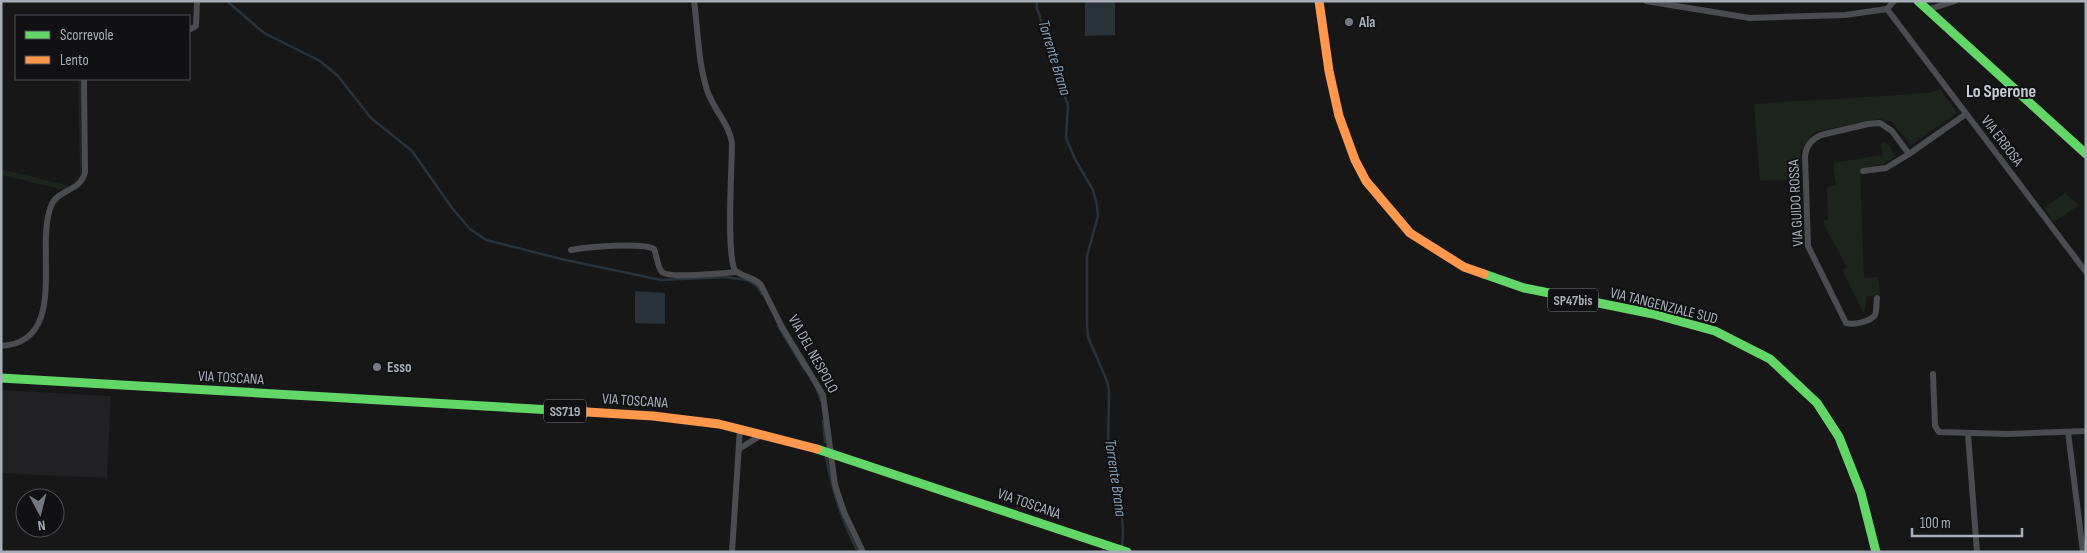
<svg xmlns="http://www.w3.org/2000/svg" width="2087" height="553" font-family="'Sofia Sans Condensed',sans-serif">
<rect width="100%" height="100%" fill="#171717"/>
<path fill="#212123" d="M1 390 111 396 107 478 1 473Z"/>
<g fill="#1d241e">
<path d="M78 79H81L82 166C81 178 75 183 65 190L1 175V169L69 186 74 182 80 174Z"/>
<path d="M1940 89 1957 113 1911 145 1892 122 1880 119 1814 132 1800 151 1801 179 1760 181 1754 104 1929 93Z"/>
<path d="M1881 142 1888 144 1895 156 1884 164 1860 168 1864 278 1878 277 1880 295 1867 296 1864 314 1842 270 1847 267 1824 225V220L1828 219 1827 187 1836 185 1833 163 1883 155Z"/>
<path d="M2065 193 2079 205 2054 222 2044 208Z"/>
</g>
<g fill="#2a3239">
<path d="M1085 1H1115V35L1085 36Z"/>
<path d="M635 291 665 293V324L635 323Z"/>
</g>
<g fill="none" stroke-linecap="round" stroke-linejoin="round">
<g stroke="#2a3239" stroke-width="2.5">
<path d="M227 1 264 33 320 61 338 76 371 118 412 151 452 208 470 229 486 240 561 259 661 280 726 277 747 280 757 286 762 294"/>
<path d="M1037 1V8L1068 106 1066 138 1075 159 1093 190 1097 206 1098 216 1087 256V324L1088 337 1107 381 1109 391 1108 453 1121 504 1123 531 1122 548"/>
<path d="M778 326 805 370"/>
<path d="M817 390 821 401"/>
<path d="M823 421 825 442"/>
<path d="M826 457C833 493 841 519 858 552"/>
</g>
<g stroke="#4b4c50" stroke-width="6">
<path d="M694 1C698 30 698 62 707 90 713 109 729 123 732 143 732 164 726 256 735 270 741 277 755 277 761 285L782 327 823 395 835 485 844 512 863 552"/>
<path d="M1646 1 1750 18 1845 15 1887 9"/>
<path d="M1894 1 1887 9 2086 272"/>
<path d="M1927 10 1955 1"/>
<path d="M189 30 196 26 197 1"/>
<path d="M1863 171 1886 168 1909 154"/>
<path d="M571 250C586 247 642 242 654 249 657 255 657 267 662 272 669 279 724 273 737 272"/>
<path d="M1877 298C1876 303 1877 311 1875 315 1870 322 1854 325 1846 323L1808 246 1805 156C1806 145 1812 139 1821 135L1868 124 1880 123 1892 131 1909 154 1966 114"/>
<path d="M1 346C70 342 34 249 51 206 57 189 81 192 85 172L84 79"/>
<path d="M1933 374 1935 426 1939 432 2008 434 2086 431"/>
<path d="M2068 432 2083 552"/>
<path d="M1968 434 1977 552"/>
<path d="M739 449 763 434"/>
<path d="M732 552 740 428"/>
</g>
<g stroke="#63d668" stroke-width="9">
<path d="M1918 1 2086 154"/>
<path d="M1484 274 1524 288 1653 314 1715 331 1770 359 1817 403 1839 437 1861 493 1876 552"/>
<path d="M1 378 587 412"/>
<path d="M817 449 1127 552"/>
</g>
<g stroke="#ff974d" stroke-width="9">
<path d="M1319 1 1329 71 1339 116 1355 160 1366 181 1410 233 1464 267 1484 274"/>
<path d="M587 412 653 416 719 424 817 449"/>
</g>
</g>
<g fill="#757880" stroke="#111113" stroke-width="2">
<circle cx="1349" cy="22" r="5"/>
<circle cx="377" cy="367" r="5"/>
</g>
<g text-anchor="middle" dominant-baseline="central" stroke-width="4" stroke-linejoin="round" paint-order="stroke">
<g fill="#111113" stroke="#7b7e86" stroke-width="1">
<rect x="1548" y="288.5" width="50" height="23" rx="4"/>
<rect x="544" y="399.5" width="42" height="23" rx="4"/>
</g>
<g font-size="14" font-weight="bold" fill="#a8adb8">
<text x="1573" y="300">SP47bis</text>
<text x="565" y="411">SS719</text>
</g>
<g font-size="15" font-weight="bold" fill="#a8adb8" stroke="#111113" text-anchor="start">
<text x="1359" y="22">Ala</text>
<text x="387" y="367">Esso</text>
</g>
<g font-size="15" fill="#a8adb8" stroke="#111113">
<text transform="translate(2002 141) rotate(53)">VIA ERBOSA</text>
<text transform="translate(1796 203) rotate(-93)">VIA GUIDO ROSSA</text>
<text transform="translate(1664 306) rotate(14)">VIA TANGENZIALE SUD</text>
<text transform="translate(813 354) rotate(61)">VIA DEL NESPOLO</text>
<text transform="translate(231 378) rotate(3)">VIA TOSCANA</text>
<text transform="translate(635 401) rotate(4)">VIA TOSCANA</text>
<text transform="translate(1029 504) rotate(19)">VIA TOSCANA</text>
</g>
<g font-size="16" font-style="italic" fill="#7f9bb3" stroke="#111113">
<text transform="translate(1054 58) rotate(73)">Torrente Brana</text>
<text transform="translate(1115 478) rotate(82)">Torrente Brana</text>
</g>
<g font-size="18" font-weight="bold" fill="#c9ccd4" stroke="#111113">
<text x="2001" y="91">Lo Sperone</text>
</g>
</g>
<rect width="2087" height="553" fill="none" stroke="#a8adb8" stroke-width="5"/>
<rect x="15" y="15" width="175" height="65" fill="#111113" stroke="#4d4f55"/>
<rect x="25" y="31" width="25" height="8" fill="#63d668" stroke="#4d4f55"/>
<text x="60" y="40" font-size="15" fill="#a8adb8">Scorrevole</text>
<rect x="25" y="56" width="25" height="8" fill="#ff974d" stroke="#4d4f55"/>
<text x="60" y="65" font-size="15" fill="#a8adb8">Lento</text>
<g transform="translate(40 513) rotate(173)"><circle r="24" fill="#111113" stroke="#4d4f55"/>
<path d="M0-4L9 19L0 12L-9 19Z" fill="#757880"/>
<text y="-8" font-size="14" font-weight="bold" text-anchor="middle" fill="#a8adb8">N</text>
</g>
<path d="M1912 528v8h110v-8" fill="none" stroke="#a8adb8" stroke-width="2.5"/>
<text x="1920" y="528" font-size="15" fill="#a8adb8" stroke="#111113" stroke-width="4" paint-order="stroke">100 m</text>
</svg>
